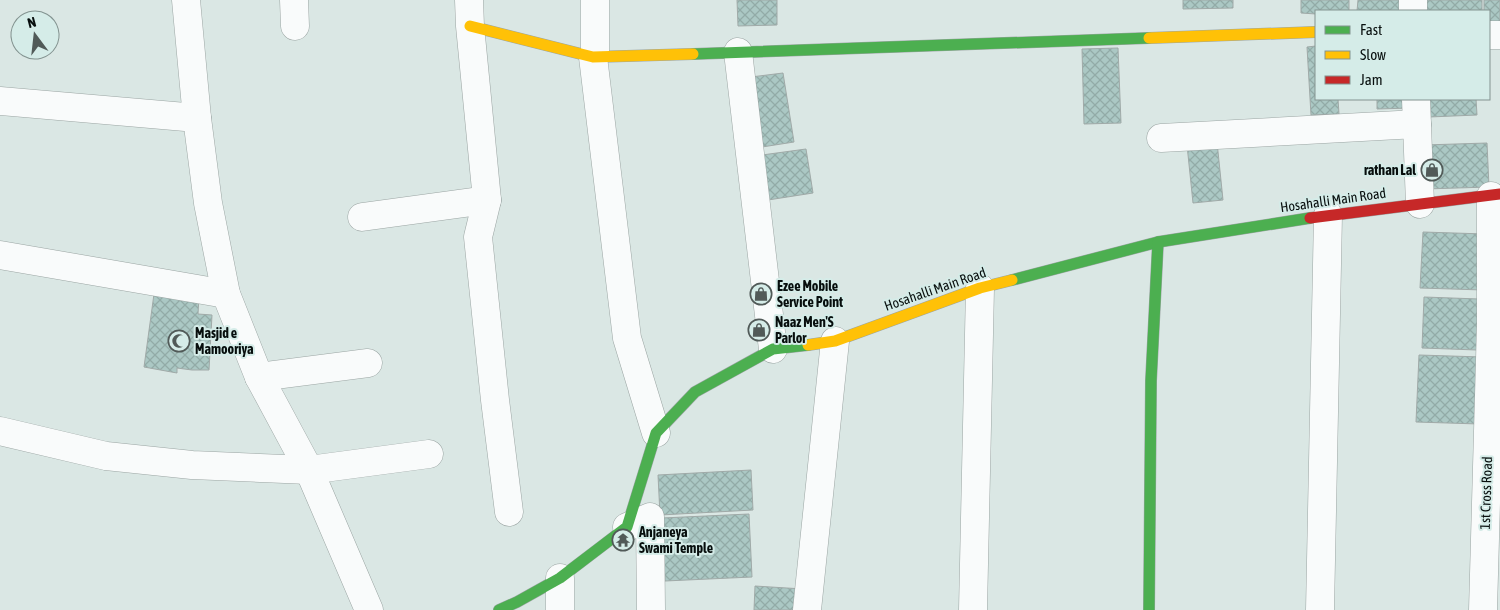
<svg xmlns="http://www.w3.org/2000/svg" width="1500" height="610" font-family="'Asap Condensed',sans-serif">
<defs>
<pattern id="building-cross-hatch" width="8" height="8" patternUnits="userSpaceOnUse" patternTransform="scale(1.25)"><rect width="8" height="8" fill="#abc8c4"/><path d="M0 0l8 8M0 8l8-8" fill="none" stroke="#92aba7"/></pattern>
</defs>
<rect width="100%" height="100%" fill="#dae7e4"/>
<g fill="url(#building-cross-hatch)" stroke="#a0aaa8">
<path d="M737 0H777V25L738 26Z"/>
<path d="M1183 0H1233V8L1183 9Z"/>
<path d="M1301 0H1349V11H1316V14L1301 13Z"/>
<path d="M1358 0H1400V11H1357Z"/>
<rect x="1417" y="0" width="65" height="11"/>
<path d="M1484 0H1500V25H1489V11H1484Z"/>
<path d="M1316 46V99H1338L1339 114 1311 115 1307 47Z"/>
<path d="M1118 48 1121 123 1084 124 1082 49Z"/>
<path d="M783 73 794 142 762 147 751 77Z"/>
<path d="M1377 99H1411V108L1377 109Z"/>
<path d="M1429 99H1476L1477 115 1429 117Z"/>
<path d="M1217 142 1223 200 1193 203 1187 145Z"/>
<path d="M1487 143 1489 187 1425 189 1424 145Z"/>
<path d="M806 149 813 193 768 200 762 155Z"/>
<path d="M1423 232 1485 234 1483 290 1420 288Z"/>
<path d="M154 294 199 297 198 314 212 315 209 370H192L177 368V373L144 367Z"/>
<path d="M1424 297 1479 299 1477 350 1422 348Z"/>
<path d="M1419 355 1482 357 1479 424 1416 422Z"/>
<path d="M751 470 753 510 660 515 658 475Z"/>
<path d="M749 514 752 577 665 581 662 518Z"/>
<path d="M755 586 803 589 802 610H754Z"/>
</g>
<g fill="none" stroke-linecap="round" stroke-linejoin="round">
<g stroke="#9ba5a3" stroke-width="29">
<g id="street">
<path d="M186 0 197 118 208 203 226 294 259 377 309 470 369 610"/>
<path d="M294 0 295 26"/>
<path d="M469 0 470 26 487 200 478 237 495 400 509 512"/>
<path d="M595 0V56L593 57 627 338 656 433"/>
<path d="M1413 11V0"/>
<path d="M1489 35H1500"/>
<path d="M738 52 773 349"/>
<path d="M1416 99 1420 204"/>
<path d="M0 101 197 118"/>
<path d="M1161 138 1417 124"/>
<path d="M362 217 487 200"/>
<path d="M0 255 226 294"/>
<path d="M259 377 368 363"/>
<path d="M0 431 106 456 192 465 309 470 429 454"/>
<path d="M627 527 650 517 651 610"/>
<path d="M560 578V610"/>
<path d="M807 610 835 341"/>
<path d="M973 610 980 288"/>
<path d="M1320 610 1328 215"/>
<path d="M1483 610 1491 324V196"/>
</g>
</g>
<g stroke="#9ba5a3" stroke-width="12">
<g id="fast">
<path d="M693 54 1149 38"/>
<path d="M1012 280 1158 242 1310 218"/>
<path d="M499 610 517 602 560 578 627 527 656 433 695 392 773 349 808 345"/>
<path d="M1149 610 1151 381 1158 242"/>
</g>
</g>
<g stroke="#9ba5a3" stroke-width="12">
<g id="slow">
<path d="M470 26 593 57 693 54"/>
<path d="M1149 38 1316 32"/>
<path d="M808 345 835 341 980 288 1012 280"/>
</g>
</g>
<g stroke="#9ba5a3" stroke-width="12">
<path id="jam" d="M1310 218 1500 194"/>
</g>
<use href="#street" stroke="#f9fbfb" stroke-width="28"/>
<use href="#fast" stroke="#4caf50" stroke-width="11"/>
<use href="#slow" stroke="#ffc107" stroke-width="11"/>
<use href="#jam" stroke="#c62828" stroke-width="11"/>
</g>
<defs>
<g id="shop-ring" transform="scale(1.125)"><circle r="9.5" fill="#d5ece8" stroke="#515a58" stroke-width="1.5"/><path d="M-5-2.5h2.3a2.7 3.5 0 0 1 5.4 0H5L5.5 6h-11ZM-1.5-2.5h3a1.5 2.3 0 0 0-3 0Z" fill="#515a58"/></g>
<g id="mosque-ring" transform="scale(1.125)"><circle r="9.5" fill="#d5ece8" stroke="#515a58" stroke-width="1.5"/><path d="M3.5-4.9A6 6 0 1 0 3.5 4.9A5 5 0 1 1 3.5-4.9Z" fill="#515a58"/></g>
<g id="temple-ring" transform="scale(1.125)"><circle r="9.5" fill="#d5ece8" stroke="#515a58" stroke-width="1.5"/><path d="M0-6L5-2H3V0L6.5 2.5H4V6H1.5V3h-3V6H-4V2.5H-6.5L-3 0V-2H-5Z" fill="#515a58"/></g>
</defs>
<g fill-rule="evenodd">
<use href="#shop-ring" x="1432" y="170"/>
<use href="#shop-ring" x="761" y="294"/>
<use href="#shop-ring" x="759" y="330"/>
<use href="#mosque-ring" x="179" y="341"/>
<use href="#temple-ring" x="623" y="540"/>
</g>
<g text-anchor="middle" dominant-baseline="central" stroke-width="4" stroke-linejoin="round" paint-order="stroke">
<g font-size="14" font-weight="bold" fill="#070e0d" stroke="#d5ece8" text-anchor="start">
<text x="1416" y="170" text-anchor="end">rathan Lal</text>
<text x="777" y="286">Ezee Mobile<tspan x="777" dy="16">Service Point</tspan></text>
<text x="775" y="322">Naaz Men'S<tspan x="775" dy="16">Parlor</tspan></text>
<text x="195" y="333">Masjid e<tspan x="195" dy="16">Mamooriya</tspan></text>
<text x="639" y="532">Anjaneya<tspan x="639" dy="16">Swami Temple</tspan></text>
</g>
<g font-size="14" fill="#070e0d" stroke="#d5ece8">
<text transform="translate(1333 200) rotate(-8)">Hosahalli Main Road</text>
<text transform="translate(935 289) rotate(-19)">Hosahalli Main Road</text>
<text transform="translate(1486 493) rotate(-88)">1st Cross Road</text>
</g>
</g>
<rect x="1315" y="10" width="175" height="90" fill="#d5ece8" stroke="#839390"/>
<rect x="1325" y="26" width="25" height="8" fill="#4caf50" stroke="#839390"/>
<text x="1360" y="35" font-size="15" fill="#070e0d">Fast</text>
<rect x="1325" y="51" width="25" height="8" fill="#ffc107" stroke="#839390"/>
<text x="1360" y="60" font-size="15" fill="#070e0d">Slow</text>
<rect x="1325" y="76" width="25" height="8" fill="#c62828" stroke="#839390"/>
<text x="1360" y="85" font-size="15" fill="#070e0d">Jam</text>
<g transform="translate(35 35) rotate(345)"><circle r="24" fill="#d5ece8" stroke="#839390"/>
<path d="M0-4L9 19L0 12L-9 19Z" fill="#515a58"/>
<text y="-8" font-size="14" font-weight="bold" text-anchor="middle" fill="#070e0d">N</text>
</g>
</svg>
